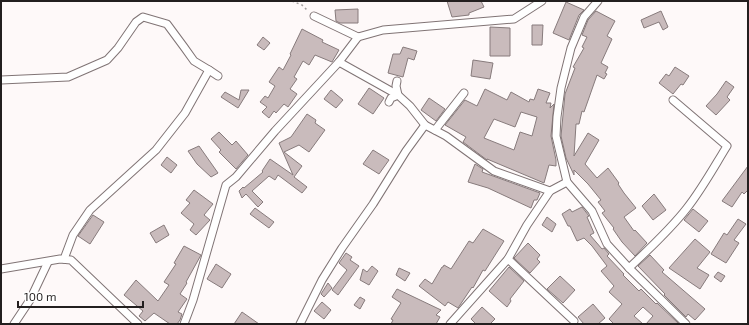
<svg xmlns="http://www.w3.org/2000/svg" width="749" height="325" font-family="'Exo 2',sans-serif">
<rect width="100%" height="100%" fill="#fef9f9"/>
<g fill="#c9bbbc" stroke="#877b7c" fill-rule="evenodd">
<path d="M447 1H481L484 7 469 13V15L452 17Z"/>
<path d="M566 2 584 10 579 15 569 40 553 33Z"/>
<path d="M358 9V23H340L336 21 335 10Z"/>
<path d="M596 11 615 21 607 36 612 39 601 63 608 67 605 73 607 74 604 79 597 75 584 112 582 111 579 124H576L574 156 588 133 599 140 585 164 597 178 608 168 619 183 618 184 624 193 636 208 624 217 634 231 635 230 647 243 635 256 622 242 613 229 614 228 602 213 605 211 598 202 601 200 588 184 574 170V175L566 158 561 136 565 94 575 68 573 67 584 48 582 47 587 37 582 35 588 20Z"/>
<path d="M661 11 668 27 663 30 659 22 644 28 641 20Z"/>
<path d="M532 25H543L542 45H532Z"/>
<path d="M490 27 510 28V56H490Z"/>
<path d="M302 29 323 40 322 42 339 50 332 62 315 55 309 65 303 61 294 77 297 79 290 89 297 94 288 107 284 104 276 113 274 111 269 118 262 112 267 107 260 102 265 96 268 98 275 86 269 82 279 67 283 70 291 55 290 54Z"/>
<path d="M263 37 270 43 264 50 257 45Z"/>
<path d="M403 47 417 51 414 60 408 58 403 77 388 73 393 54H400Z"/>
<path d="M473 60 493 63 490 79 471 76Z"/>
<path d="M675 67 689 76 683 85 681 84 673 94 659 83 666 74 669 76Z"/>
<path d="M726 81 734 87 727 97 730 100 716 115 706 106 717 94Z"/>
<path d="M369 88 384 98 373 114 358 104Z"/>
<path d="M485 89 507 100 511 92 529 102 530 99 534 100 538 89 550 93 546 103H551L550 108 554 104 551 136 556 160V166L549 165 544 183 487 159V160L463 142 466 137 445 125 465 100 477 106ZM521 112 537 117 532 136 520 132 514 150 484 138 494 119 515 127Z"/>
<path d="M241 90H249L238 108 221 97 225 92 239 100Z"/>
<path d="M331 90 343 100 336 108 324 99Z"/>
<path d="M429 98 445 109 436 121 421 110Z"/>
<path d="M307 114 316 120 315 123 325 130 309 152 299 145 284 152 302 166 294 177 307 187 302 193 278 175 275 180 269 176 252 191 263 202 258 207 246 194 242 198 239 191 243 187 244 188 263 172 262 171 270 159 293 175 279 143 291 137Z"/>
<path d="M219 132 232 145 236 141 248 155 236 169 219 152 221 150 211 139Z"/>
<path d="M199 146 218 173 211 177 197 164 188 151Z"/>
<path d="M373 150 389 160 379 174 363 164Z"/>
<path d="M167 157 177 165 171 173 161 165Z"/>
<path d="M475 164 483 169 482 172 540 193 537 200H534L531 208 488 188 468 182Z"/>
<path d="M748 166V190L744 194 742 192 732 207 722 201Z"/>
<path d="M194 190 213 204 204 215 210 220 196 235 190 230 194 224 181 213 190 203 186 200Z"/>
<path d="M654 194 666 210 653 220 642 206Z"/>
<path d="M582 207 589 216 587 217 594 233 590 235 602 249 604 248 609 254 607 256 624 274 623 275 639 291 641 289 656 304 657 303 679 324H646L653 316 643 307 634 316 643 324H614L609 319 622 304 609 292 614 286 601 271 607 266 592 246 584 238 577 241 570 226H568L562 214 570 209 572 212Z"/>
<path d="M255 208 274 222 269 228 250 214Z"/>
<path d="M693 209 708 221 699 232 684 220Z"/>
<path d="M93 215 104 222 90 244 78 236Z"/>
<path d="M547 217 556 224 552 232 542 225Z"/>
<path d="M738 219 746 224 734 240 739 243 726 263 711 254 724 233 727 235Z"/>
<path d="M164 225 169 235 156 243 150 233Z"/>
<path d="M483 229 504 241 485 271 483 270 473 288 472 287 458 308 448 302 445 306 419 286 425 279 432 284 442 267H443L444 265 451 269 469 241 473 243Z"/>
<path d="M695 239 710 252 697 268 709 275 700 289 669 268Z"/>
<path d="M528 243 540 255 537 259 540 262 530 273 514 258Z"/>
<path d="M184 246 201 255 186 282 187 283 180 294 187 299 178 312 182 314 180 320 177 324H170L154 313 145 321 139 316 143 311 124 295 136 280 158 301 169 285 164 282 176 264 174 263Z"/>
<path d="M346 253 352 257 350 260 359 266 338 295 332 290 347 270 339 263Z"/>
<path d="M650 255 664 270 662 272 705 309 695 320 688 314 686 317 664 295 665 294 638 266Z"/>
<path d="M216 264 231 274 222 288 207 279Z"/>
<path d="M372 266 378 271 369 285 360 280 363 269 367 272Z"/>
<path d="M509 267 524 281 510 299 511 301 507 307 489 291Z"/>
<path d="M399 268 410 273 405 281 396 275Z"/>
<path d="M718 272 725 276 721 282 714 277Z"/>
<path d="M560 276 575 290 563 303 547 289Z"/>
<path d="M328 283 332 288 324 297 321 294Z"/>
<path d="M397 289 441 310 436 315 440 317 436 324H391L393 320 391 319 401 303 392 297Z"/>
<path d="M360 297 365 300 360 309 354 305Z"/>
<path d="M322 302 331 310 324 319 314 311Z"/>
<path d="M593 304 605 318 598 324H584L578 317Z"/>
<path d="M482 307 495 319 490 324H476L471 319Z"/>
<path d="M242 312 259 324H234Z"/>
</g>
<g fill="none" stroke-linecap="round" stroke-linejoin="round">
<g stroke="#807475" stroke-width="9">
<g id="minor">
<path d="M598 1 584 17 571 48 561 88 557 117 556 136 567 182 592 211 607 244 629 268 686 324"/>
<path d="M314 16 358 37"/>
<path d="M339 62 398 95 410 106 425 125 446 136 494 171 550 191"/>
<path d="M209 70 218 76"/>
<path d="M1 80 68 77 107 60 118 48 136 22 143 17 167 24 184 47 194 61 209 70 185 113 156 150 90 210 73 235 64 259"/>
<path d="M389 102 391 98 398 95 396 86 397 81"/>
<path d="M435 130 464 93"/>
<path d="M508 259 574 321"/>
<path d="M629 268C649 249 670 230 687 208 702 189 714 167 727 146L673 100"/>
<path d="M1 269 60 259 71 260 138 324"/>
<path d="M14 324 30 300 48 262"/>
<path d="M184 324 193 300 226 185 236 177 275 131 339 62 358 37 383 30 514 19 542 1"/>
<path d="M300 324 322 280 342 248 373 204 406 151 425 125"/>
<path d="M450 324 508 259 527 225 550 191 567 182"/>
</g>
</g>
<path stroke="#a39e9e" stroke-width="1.5" stroke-dasharray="2 3" stroke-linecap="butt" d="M292 1 302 5 308 11"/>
<use href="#minor" stroke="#fff" stroke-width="7"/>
</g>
<rect width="749" height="325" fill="none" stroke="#231f1f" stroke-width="4"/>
<path d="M18 301v6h125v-6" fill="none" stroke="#231f1f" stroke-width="2"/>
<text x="24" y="301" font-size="12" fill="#231f1f" stroke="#ffffff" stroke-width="3" paint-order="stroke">100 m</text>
</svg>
